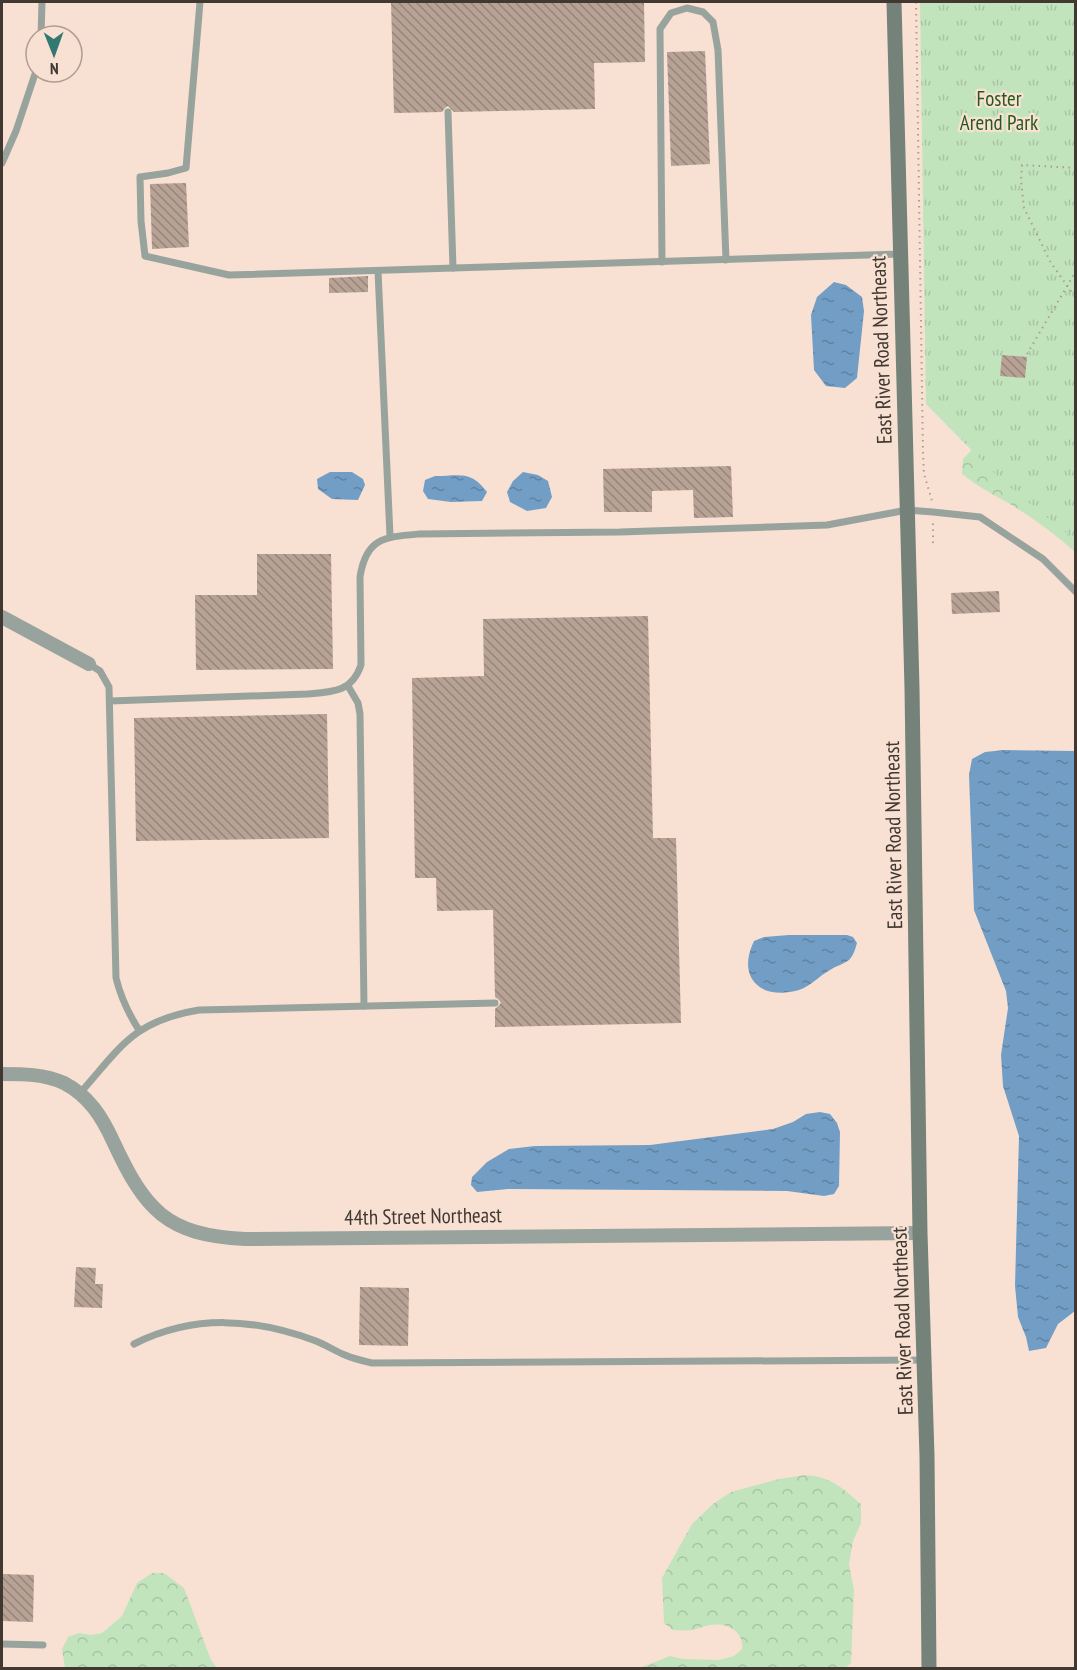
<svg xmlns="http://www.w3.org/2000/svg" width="1077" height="1670" font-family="'PT Sans Narrow',sans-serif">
<defs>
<pattern id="forest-crowns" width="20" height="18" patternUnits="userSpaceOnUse" patternTransform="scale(1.5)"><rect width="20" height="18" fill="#c2e4bd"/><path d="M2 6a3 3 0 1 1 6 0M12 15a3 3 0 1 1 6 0" fill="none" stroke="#a8c4a3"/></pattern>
<pattern id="park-tufts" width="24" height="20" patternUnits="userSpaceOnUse" patternTransform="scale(1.5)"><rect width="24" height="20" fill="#c2e4bd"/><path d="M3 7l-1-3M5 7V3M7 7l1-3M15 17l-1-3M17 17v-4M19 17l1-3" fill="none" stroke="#a8c4a3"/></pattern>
<pattern id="water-ripples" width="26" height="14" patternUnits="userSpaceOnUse" patternTransform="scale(1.5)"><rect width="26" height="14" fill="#729ec6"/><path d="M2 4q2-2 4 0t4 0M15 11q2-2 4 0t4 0" fill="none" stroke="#5f82a1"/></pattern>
<pattern id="building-back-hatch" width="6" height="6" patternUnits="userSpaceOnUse" patternTransform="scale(1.5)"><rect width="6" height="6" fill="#b8a295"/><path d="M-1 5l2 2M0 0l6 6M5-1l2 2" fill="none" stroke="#97857a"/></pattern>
</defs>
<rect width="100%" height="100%" fill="#f8e1d3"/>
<g fill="url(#forest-crowns)">
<path d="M976 445 1075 475V552C1056 535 1033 518 1010 504 994 495 977 486 962 474L963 459Z"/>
<path d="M805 1475C832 1477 841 1487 861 1504V1523L853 1541 849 1564 854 1590 851 1663 845 1668H639L670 1656 683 1659 719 1660 734 1656 742 1649C744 1631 727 1622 710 1625 704 1626 698 1629 692 1630 686 1631 679 1630 673 1630L664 1623 662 1578 692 1524 713 1504 731 1492 779 1479Z"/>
<path d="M152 1573H164L184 1588 211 1660 217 1668H65L62 1649 68 1637 79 1633 91 1635 102 1633 122 1616 137 1583Z"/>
</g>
<path fill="url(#park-tufts)" d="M920 2H1075V540L1001 480 926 404Z"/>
<g fill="url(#water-ripples)">
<path d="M834 282 846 285 862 297 864 311 857 378 845 388 826 386 814 370 811 315 817 297Z"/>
<path d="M330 472H352L363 479 365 485 358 500 332 499 318 489 317 479Z"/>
<path d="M523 472 538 475 548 481 552 497 546 508 527 511 510 502 507 492 513 481Z"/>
<path d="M435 476C459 476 471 470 487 492L482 501 451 502 428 499 423 491 425 480Z"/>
<path d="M1004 750 1076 751 1075 1311 1058 1324 1046 1348 1029 1351 1026 1337 1018 1317 1015 1286 1019 1136 1003 1086 1001 1055 1008 1008 1006 991 974 910 969 775 972 759 985 752Z"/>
<path d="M789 935H847L853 937 857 943C851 965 847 960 830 970 819 976 811 986 799 990 761 1001 736 978 754 941L764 937Z"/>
<path d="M820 1112 830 1114 837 1123 840 1132 839 1186 834 1194 824 1196 787 1191 508 1189 477 1192 471 1185 472 1177 487 1162 509 1149 535 1146 650 1145 773 1129 793 1122 806 1114Z"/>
</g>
<g fill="url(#building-back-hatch)">
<path d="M391 2H644L645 62 594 63 595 109 454 112 448 106 445 108 442 112 394 113Z"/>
<path d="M705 51 710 164 671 166 667 52Z"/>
<path d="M186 183 189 247 152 249 150 184Z"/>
<path d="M368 276V292L329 293V278Z"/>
<path d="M1002 355 1027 357 1025 378 1000 376Z"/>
<path d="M731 466 733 517 694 518 693 490 652 491V512H604L603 469Z"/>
<path d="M257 554H331L333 669 196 670 195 595H257Z"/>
<path d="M999 591 1000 612 952 614 951 593Z"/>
<path d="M648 616 653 838H676L681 1023 495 1027V1009L501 1003 499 1000 495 997 493 910 437 911 436 878H415L412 678 484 676 483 619Z"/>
<path d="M327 714 329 838 136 841 134 718Z"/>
<path d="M76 1267 96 1268 95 1284H103L102 1308 74 1307Z"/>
<path d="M360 1287 409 1288 408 1346 359 1345Z"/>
<path d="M2 1574 34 1575 33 1622 2 1621Z"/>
</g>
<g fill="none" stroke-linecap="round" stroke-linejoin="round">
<g stroke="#ad9c91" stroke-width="2" stroke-dasharray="1.5 4.5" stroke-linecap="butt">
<path d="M916 2 923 453 924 474 932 501"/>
<path d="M1076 168 1022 165 1021 180 1024 208 1051 263 1076 298"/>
<path d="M1027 354 1076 271"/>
<path d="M933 543V522"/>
</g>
<g stroke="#99a39d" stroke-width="7">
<path d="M200 2 186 168 168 173 140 177 141 221 145 256 229 275 900 254"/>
<path d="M41 36 42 2"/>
<path d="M448 112 453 268"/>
<path d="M2 163 16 131 36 71"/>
<path d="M662 262 660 29 671 13 687 8 703 12 713 22 718 50 726 260"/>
<path d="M378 271 390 536"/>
<path d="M89 664 100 671 109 687 116 978C121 998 128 1013 139 1030"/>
<path d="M348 686 358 703 360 714 364 1006"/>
<path d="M110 701 307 694C333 692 352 692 361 665L360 577C366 538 384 537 419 534L620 532 827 525 907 510 933 512 980 517 1043 559 1076 592"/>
<path d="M80 1093C121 1047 133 1021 199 1010L495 1003"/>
<path d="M134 1344C194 1314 254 1318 316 1341 326 1345 335 1351 345 1355 354 1359 363 1361 372 1363L924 1360"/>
<path d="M2 1644 43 1645"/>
</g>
<g stroke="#99a39d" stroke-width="14">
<path d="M2 617 89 664"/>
<path d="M2 1074C23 1074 44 1074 64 1083 89 1096 102 1117 113 1141 145 1210 166 1235 245 1239L920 1233"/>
</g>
<path stroke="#748279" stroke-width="15" d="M894 2 912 688 920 1233 927 1456 929 1668"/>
</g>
<g text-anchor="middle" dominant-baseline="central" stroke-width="4.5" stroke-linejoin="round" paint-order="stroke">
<g font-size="21" fill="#255a1e" stroke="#f8e1d3">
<text x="999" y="98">Foster<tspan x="999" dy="24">Arend Park</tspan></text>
</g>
<g font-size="21" fill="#413832" stroke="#f8e1d3">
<text transform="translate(881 350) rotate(-92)">East River Road Northeast</text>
<text transform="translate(893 835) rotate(-91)">East River Road Northeast</text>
<text transform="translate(423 1216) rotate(-1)">44th Street Northeast</text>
<text transform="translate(902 1321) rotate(-92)">East River Road Northeast</text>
</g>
</g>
<rect width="1077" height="1670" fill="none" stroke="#413832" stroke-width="6"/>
<g transform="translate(54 54) rotate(179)"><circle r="28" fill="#f8e1d3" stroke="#af9d93" stroke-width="1.5"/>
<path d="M0-4.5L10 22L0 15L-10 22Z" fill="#327972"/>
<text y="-9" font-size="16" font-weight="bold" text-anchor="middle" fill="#413832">N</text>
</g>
</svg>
